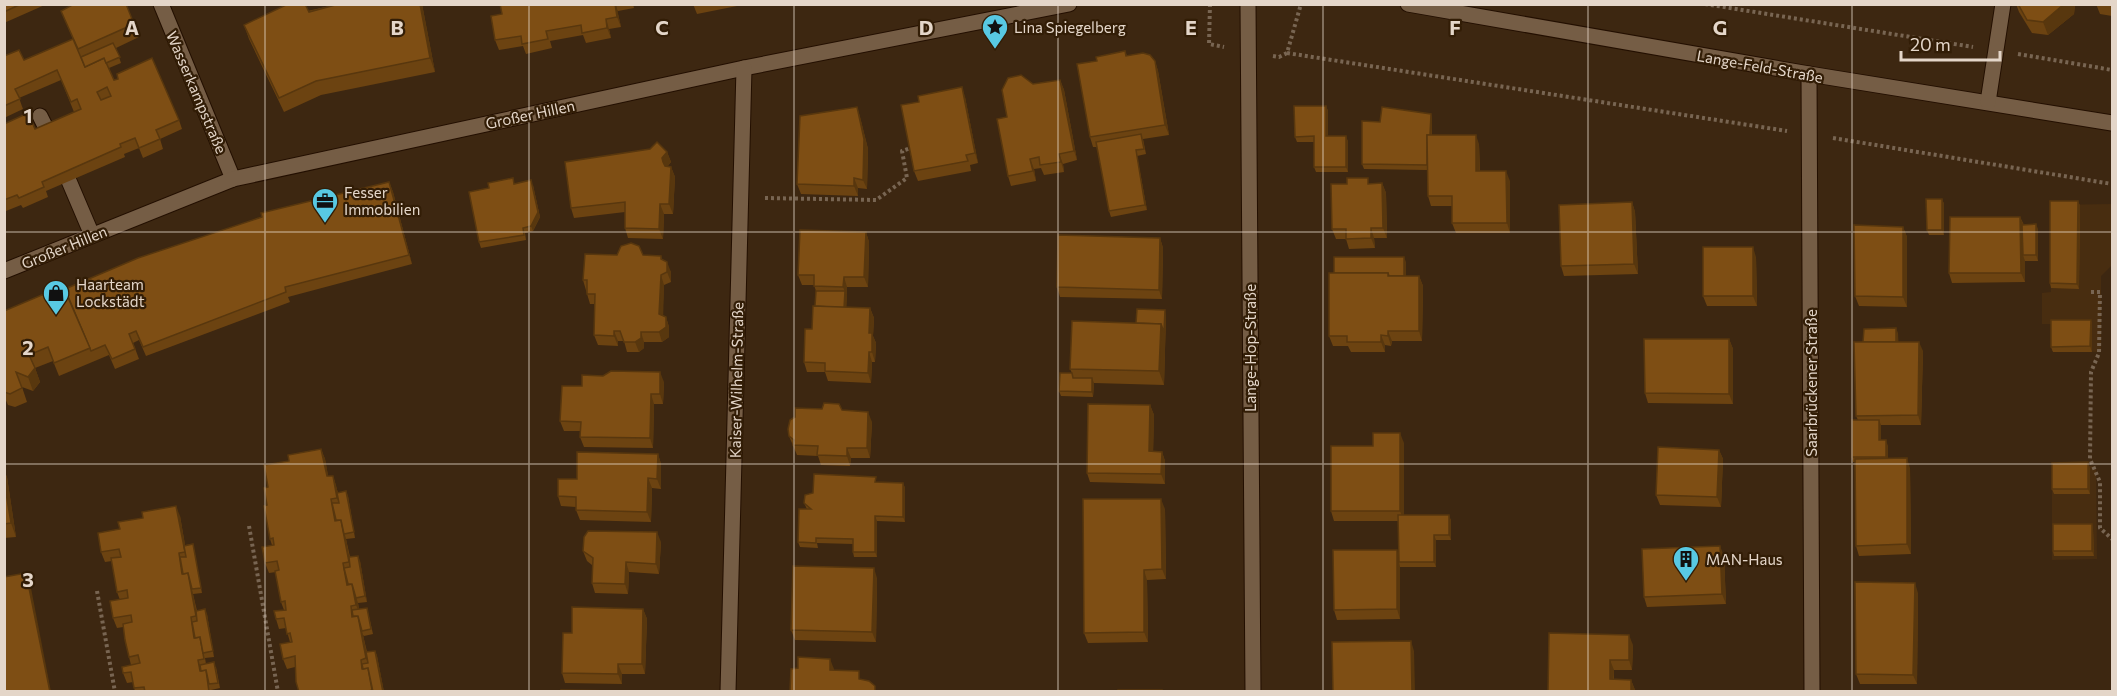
<svg xmlns="http://www.w3.org/2000/svg" width="2117" height="696" font-family="Commissioner,sans-serif">
<rect width="100%" height="100%" fill="#3d2711"/>
<g fill="#482d10">
<path d="M2112 204V265L2101 276V352L2052 351V324H2042V293L2051 292V205Z"/>
<path d="M2052 466H2096L2097 559 2052 560Z"/>
</g>
<g fill="none" stroke-linecap="round" stroke-linejoin="round">
<g stroke="#230f00" stroke-width="17">
<g id="minor">
<path d="M161 4 233 179"/>
<path d="M1248 4 1253 692"/>
<path d="M1408 4 1809 74 2112 123"/>
<path d="M1809 74 1812 692"/>
<path d="M1988 102 2003 4"/>
<path d="M40 116 49 134"/>
<path d="M69 181 92 235"/>
<path d="M4 271 233 179 744 68 1069 4"/>
<path d="M728 692 744 68"/>
</g>
</g>
<g stroke="#786552" stroke-width="4" stroke-dasharray="3 3" stroke-linecap="butt">
<path d="M1210 4 1209 44 1224 47"/>
<path d="M1705 4 1973 47"/>
<path d="M1287 53 1787 131"/>
<path d="M2018 54 2112 70"/>
<path d="M1273 56 1279 57 1287 53 1301 4"/>
<path d="M1833 138 2112 184"/>
<path d="M765 198 876 200 907 178 902 151 911 148"/>
<path d="M2091 292H2100L2099 353 2091 372 2090 459 2100 482V528L2112 539"/>
<path d="M249 526 278 692"/>
<path d="M97 591 115 692"/>
</g>
<use href="#minor" stroke="#755d45" stroke-width="15"/>
</g>
<g fill="#6c4311">
<path d="M4 4H47L4 23Z"/>
<path d="M73 4H126L139 37 116 48 121 63 109 68 114 80 179 120 182 129 160 139 163 149 143 158 139 148 124 154 125 157 46 191 48 197 23 208 21 205 6 211 4 208V124L35 129 74 112 61 80 19 98 23 109 4 118V56L24 60 73 39 61 11 73 6Z"/>
<path d="M339 4H422L435 72 321 95 284 112 249 39 244 25Z"/>
<path d="M500 4H633L634 8 618 11 617 10 621 27 609 29 611 38 586 43 583 35 550 41 552 48 526 54 523 46 499 50 495 40 502 14Z"/>
<path d="M693 4H747L697 14Z"/>
<path d="M2016 4H2075L2074 14 2048 35 2032 33 2019 12Z"/>
<path d="M2096 4H2112V16L2100 14Z"/>
<path d="M1125 51 1127 56 1155 61 1158 71 1169 135 1143 139 1146 154 1137 156 1147 210 1111 217 1109 211 1097 147H1093L1090 137 1097 61Z"/>
<path d="M1060 80 1064 90 1077 160 1063 164 1064 172 1044 175 1041 168 1034 169 1036 181 1011 186 1008 176 1033 84Z"/>
<path d="M965 97 978 163 970 165 971 171 918 181 914 171Z"/>
<path d="M1326 106 1328 111V136H1346L1348 142V172H1316L1314 167V142H1297L1295 137Z"/>
<path d="M857 107 860 117 868 149 867 189 858 188V196L801 194 797 184Z"/>
<path d="M1431 114 1432 120V135L1479 144 1480 171 1510 181V233H1456L1452 223V206H1431L1428 196 1427 170 1364 169 1362 164 1380 122Z"/>
<path d="M667 152 671 162 667 167H671L675 177 673 214H664L663 239 628 238 625 228V212L574 218 571 208Z"/>
<path d="M389 182 393 192 412 264 288 297 290 302 146 356 139 340 133 343 139 359 115 369 109 355 59 376 53 361 35 368 40 382 33 391 22 387 27 402 15 407 8 405 4 396V311L65 289Z"/>
<path d="M514 183 533 185 540 217 533 231 525 233 526 240 481 248 479 242 489 188Z"/>
<path d="M1382 183 1386 193 1387 238H1374L1375 248 1349 249 1346 239H1336L1332 229 1370 184Z"/>
<path d="M1942 199 1944 204V235H1929L1927 230Z"/>
<path d="M2078 201 2080 206 2079 289 2051 288 2050 283Z"/>
<path d="M1632 202 1635 212 1638 274 1564 276 1561 266Z"/>
<path d="M2020 217 2024 225 2038 229V261H2025V282L1952 283 1949 273Z"/>
<path d="M1903 227 1907 237V307L1859 306 1855 296Z"/>
<path d="M866 232 869 242 868 287H847L846 308H870L874 318 873 336 876 343 875 362H872L871 383 828 381 825 372H807L804 362 812 329 815 306 816 291 814 285H802L798 275Z"/>
<path d="M1160 238 1163 248 1162 299 1060 297 1057 287Z"/>
<path d="M617 255 661 256 662 260 671 272V282L664 285 663 305V316L666 317 669 327V337L662 342H644V348L639 352H627L624 341H618V346L598 345 594 335 595 304H590L583 280Z"/>
<path d="M1756 257 1757 306H1707L1703 296Z"/>
<path d="M1406 262V276H1419L1423 286 1422 341H1392L1391 346 1385 345V352H1351L1348 346H1333L1329 336 1334 273Z"/>
<path d="M1166 315 1164 385 1094 383 1093 397 1061 396 1059 391 1072 373 1070 369 1136 323Z"/>
<path d="M2091 320 2092 325V352H2053L2051 347Z"/>
<path d="M1898 333V342L1923 351 1921 425H1881V440L1888 446V459L1910 468 1911 554 1859 556 1856 546 1855 462H1853L1852 457 1858 420 1856 416 1863 342Z"/>
<path d="M1729 339 1733 349V404L1648 403 1645 393Z"/>
<path d="M664 382 663 404H654L653 448 584 447 580 437V431H564L560 421 582 386Z"/>
<path d="M1150 405 1154 415 1153 451 1162 452 1165 461V484L1090 482 1087 473Z"/>
<path d="M842 410 872 422 870 458H851L850 466 821 465 818 456 797 455 789 436Z"/>
<path d="M1404 443V515H1449L1451 521V540H1436V567H1400V619L1337 620 1334 610 1398 555V521H1334L1331 511Z"/>
<path d="M321 449 325 459 328 476H333L338 493 348 496 355 538 346 539 350 557 360 561 367 602 358 603 359 609 367 608 373 634 364 636 363 635 367 652 375 651 377 656 384 692H299L295 667 287 669 283 659 290 642 286 628 279 629 276 619 284 610 281 602 276 572 269 573 265 563 272 545 270 539 267 505 268 487 289 461Z"/>
<path d="M1719 450 1723 459 1721 507 1660 505 1656 495Z"/>
<path d="M658 454 661 464V489L652 488 651 522 580 520 576 510V507L561 506 558 496 577 479Z"/>
<path d="M2090 468V494H2054L2052 489Z"/>
<path d="M4 471 7 477 16 537 4 538Z"/>
<path d="M878 482 903 483 905 488V522L877 521V557H854L853 552V544L817 543 818 548 800 547 798 542 807 509 804 503Z"/>
<path d="M1165 509 1166 579 1147 580 1148 642 1088 643 1084 633Z"/>
<path d="M180 516 185 545 193 544 194 549 202 593 193 594 197 611 207 614 214 657 205 658 206 664 216 667 220 688 211 690V692H135L133 682 127 683 123 673 131 665 129 657 123 627 117 628 113 618 120 600 117 592 112 561 105 562 101 552Z"/>
<path d="M2092 524 2093 529 2094 556H2054L2053 551Z"/>
<path d="M661 542 659 574 629 572 628 594 595 593 592 583V565L587 561 583 551Z"/>
<path d="M1724 556 1726 604 1647 607 1644 597Z"/>
<path d="M877 578 876 642 795 640 791 630Z"/>
<path d="M1918 593 1917 684H1860L1856 674Z"/>
<path d="M643 609 647 619 645 674H622V684L565 683 562 673 572 633Z"/>
<path d="M1633 645 1632 670H1614V679L1631 680 1635 690 1548 692Z"/>
</g>
<g fill="#58370e">
<path d="M420 4H422L435 72 430 58Z"/>
<path d="M615 4H616L621 27 617 17Z"/>
<path d="M2064 4H2075L2074 14 2048 35 2043 22Z"/>
<path d="M606 19 609 29 611 38 607 28Z"/>
<path d="M1155 61 1158 71 1169 135 1165 125Z"/>
<path d="M1060 80 1064 90 1077 160 1074 151Z"/>
<path d="M962 87 965 97 978 163 975 153Z"/>
<path d="M1326 106 1328 111V142L1326 136Z"/>
<path d="M857 107 860 117 868 149 867 189 863 180Z"/>
<path d="M1431 114 1432 120 1431 170 1429 165Z"/>
<path d="M1476 135 1479 144 1480 181 1476 171Z"/>
<path d="M1346 136 1348 142V172L1346 167Z"/>
<path d="M1136 150 1137 156 1147 210 1145 205Z"/>
<path d="M667 152 671 162 666 168 663 162 662 158Z"/>
<path d="M1059 154 1063 164 1064 172 1061 162Z"/>
<path d="M1030 159 1034 169 1036 181 1033 171Z"/>
<path d="M671 167 675 177 673 214 669 204Z"/>
<path d="M1506 171 1510 181V233L1507 223Z"/>
<path d="M854 178 858 188V196L854 186Z"/>
<path d="M531 180 540 217 533 231 531 226Z"/>
<path d="M389 182 393 192 412 264 409 255Z"/>
<path d="M1382 183 1386 193 1387 238 1383 228Z"/>
<path d="M1942 199 1944 204V235L1942 230Z"/>
<path d="M2078 201 2080 206 2079 289 2077 284Z"/>
<path d="M1632 202 1635 212 1638 274 1634 264Z"/>
<path d="M660 204 664 214 663 239 659 229Z"/>
<path d="M2020 217 2024 226 2023 255 2025 261V282L2021 273Z"/>
<path d="M2036 224 2038 229V261L2036 255Z"/>
<path d="M1903 227 1907 237V307L1903 297Z"/>
<path d="M1371 228 1374 238 1375 248 1371 238Z"/>
<path d="M866 232 869 242 868 287 864 277Z"/>
<path d="M1160 238 1163 248 1162 299 1159 290Z"/>
<path d="M1753 247 1756 257 1757 306 1753 296Z"/>
<path d="M1404 257 1406 262V282L1404 277Z"/>
<path d="M667 262 671 272V282L667 272Z"/>
<path d="M661 275 664 285 663 324 659 314Z"/>
<path d="M1419 276 1423 286 1422 341 1419 331Z"/>
<path d="M844 277 847 287V297L843 287Z"/>
<path d="M845 291 847 297 846 317 844 312Z"/>
<path d="M870 308 874 318 873 336 876 343 875 362 872 352 869 333Z"/>
<path d="M1165 310 1166 315 1164 385 1159 371 1161 324Z"/>
<path d="M666 317 669 327V337L662 342 659 332Z"/>
<path d="M2091 320 2092 325V352L2090 346Z"/>
<path d="M1896 328 1898 333 1899 352 1897 347Z"/>
<path d="M614 331 618 341V346L614 336Z"/>
<path d="M1388 331 1392 341 1391 346 1388 336Z"/>
<path d="M641 332 644 342V348L639 352 635 342Z"/>
<path d="M1381 335 1385 345V352L1381 342Z"/>
<path d="M1729 339 1733 349V404L1729 394Z"/>
<path d="M1919 342 1923 351 1921 425 1918 415Z"/>
<path d="M869 352 872 362 871 383 868 373Z"/>
<path d="M35 368 40 382 33 391 28 377Z"/>
<path d="M660 372 664 382 663 404 660 394Z"/>
<path d="M1092 378 1094 383 1093 397 1092 392Z"/>
<path d="M651 394 654 404 653 448 650 438Z"/>
<path d="M1150 405 1154 415 1153 461 1149 451Z"/>
<path d="M868 412 872 422 870 458 867 448Z"/>
<path d="M1879 420 1881 425V445L1879 440Z"/>
<path d="M1400 433 1404 443V521L1400 511Z"/>
<path d="M1886 440 1888 446V462L1886 457Z"/>
<path d="M847 448 851 458 850 466 847 456Z"/>
<path d="M321 449 325 459 330 486 327 476Z"/>
<path d="M1719 450 1723 459 1721 507 1717 497Z"/>
<path d="M1162 452 1165 461V484L1161 474Z"/>
<path d="M658 454 661 464V489L657 479Z"/>
<path d="M1907 458 1910 468 1911 554 1907 544Z"/>
<path d="M2088 462 2090 468V494L2088 489Z"/>
<path d="M4 471 7 477 16 537 11 523 4 481Z"/>
<path d="M333 476 336 485 341 508 337 498Z"/>
<path d="M648 478 652 488 651 522 647 512Z"/>
<path d="M903 483 905 488V522L903 517Z"/>
<path d="M346 491 348 496 355 538 354 532Z"/>
<path d="M1161 499 1165 509 1166 579 1162 569Z"/>
<path d="M176 506 180 516 188 562 185 552Z"/>
<path d="M1449 515 1451 521V540L1449 535Z"/>
<path d="M875 516 877 521V557L875 552Z"/>
<path d="M341 520 346 539 352 572 349 562Z"/>
<path d="M2092 524 2093 529 2094 556 2092 551Z"/>
<path d="M657 532 661 542 659 574 656 564Z"/>
<path d="M1434 535 1436 540V567L1434 562Z"/>
<path d="M1720 546 1724 556 1726 604 1722 594Z"/>
<path d="M1397 550 1400 560 1399 562 1400 567V619L1397 609Z"/>
<path d="M358 556 360 561 367 602 365 596Z"/>
<path d="M626 562 629 572 628 594 625 584Z"/>
<path d="M874 568 877 578 876 642 872 632Z"/>
<path d="M1144 570 1147 580 1148 642 1144 632Z"/>
<path d="M26 573 30 583 51 692H50Z"/>
<path d="M188 573 193 594 199 626 196 616Z"/>
<path d="M1915 583 1918 593 1917 684 1913 675Z"/>
<path d="M352 584 358 603 360 615 356 605Z"/>
<path d="M205 609 207 614 214 657 213 651Z"/>
<path d="M643 609 647 619 645 674 642 664Z"/>
<path d="M358 616 363 635 370 668 366 658Z"/>
<path d="M1629 635 1633 645 1632 670 1629 660Z"/>
<path d="M1411 641 1414 651 1415 692H1412Z"/>
<path d="M375 651 377 656 384 692H383Z"/>
<path d="M830 659 834 669V680L830 670Z"/>
<path d="M1610 660 1614 670 1613 689 1610 679Z"/>
<path d="M618 664 622 674V684L618 674Z"/>
<path d="M1631 680 1635 690V692H1631Z"/>
</g>
<g fill="#7e4e14" stroke="#58370e" stroke-width="1.5" fill-rule="evenodd">
<path d="M4 4H21L4 12Z"/>
<path d="M74 4H126L134 24 78 49 61 11Z"/>
<path d="M288 4H305L309 12 339 4H420L430 58 316 81 279 98 244 25Z"/>
<path d="M500 4H615L617 17 606 19 607 28 582 33 581 25 546 31 548 39 522 44 521 36 495 40 491 16 502 14Z"/>
<path d="M2018 4H2064L2043 22 2027 20Z"/>
<path d="M73 39 85 67 104 58 114 80 118 79 117 74 152 58 179 120 156 130 160 139 139 148 135 138 120 144 121 147 42 182 44 187 19 198 17 195 4 200V124L28 113 35 129 81 109 77 99 71 102 57 70 15 89 20 99 4 106V56L19 50 24 60ZM107 87 111 96 101 100 97 92Z"/>
<path d="M113 43 120 57 106 63 104 58 85 67 81 57Z"/>
<path d="M1125 51 1126 56 1143 53 1150 55 1155 61 1165 125 1090 137 1077 64 1097 61 1096 57Z"/>
<path d="M1021 75 1033 84 1060 80 1074 151 1059 154 1061 162 1040 165 1039 157 1030 159 1033 171 1008 176 997 119 1007 117 1002 90 1008 78Z"/>
<path d="M962 87 975 153 966 155 968 161 914 171 901 105 919 102 918 96Z"/>
<path d="M1294 106H1326V136H1346V167H1314V136L1295 137Z"/>
<path d="M857 107 864 139 863 180 854 178V186L797 184 800 116Z"/>
<path d="M1382 107 1431 114 1430 135H1427V165L1362 164V121L1380 122Z"/>
<path d="M1141 134 1144 149 1136 150 1145 205 1109 211 1096 142Z"/>
<path d="M1427 135H1476V171H1506L1507 223H1452V196H1428Z"/>
<path d="M657 142 667 152 662 158 663 162 665 166 671 167 669 204H660L659 229 625 228V202L571 208 565 162 650 149Z"/>
<path d="M513 178 514 184 531 180 538 212 531 226 523 228 524 235 479 242 469 192 489 188 488 183Z"/>
<path d="M1347 178H1368V184L1382 183 1383 228H1371V238L1346 239V229H1332L1331 184H1347Z"/>
<path d="M389 182 409 255 285 287 286 292 143 347 136 331 129 334 135 349 112 359 105 345 91 351 65 289 138 258 262 217 261 213Z"/>
<path d="M1926 199H1942V230H1927Z"/>
<path d="M2050 201H2078L2077 284 2050 283Z"/>
<path d="M1632 202 1634 264 1561 266 1559 205Z"/>
<path d="M1950 217H2020L2021 273H1949Z"/>
<path d="M2036 224V255H2023L2022 225Z"/>
<path d="M1854 225 1903 227V297L1855 296Z"/>
<path d="M800 230 866 232 864 277H844L843 287 814 286V275H798Z"/>
<path d="M1058 235 1160 238 1159 290 1057 287Z"/>
<path d="M631 243 639 246 643 255 661 256V259L667 262V272L661 275 660 295 659 314 666 317V327L659 332H641V338L635 342H624L620 331H614V336L594 335 595 294H587V280H583L585 254 617 255 621 246Z"/>
<rect x="1703" y="247" width="50" height="49"/>
<path d="M1334 257H1404V276H1389L1388 273H1334Z"/>
<path d="M1329 273H1388V276H1419V331H1388V336L1381 335V342H1347V336H1329Z"/>
<path d="M63 286 90 348 54 363 48 347 29 355 35 368 28 377 16 372 22 388 10 394 4 392V311Z"/>
<path d="M816 291H845L844 308 815 306Z"/>
<path d="M813 306 870 308 869 333H872V352H869L868 373 825 371V363L804 362 805 329H812Z"/>
<path d="M1137 309 1165 310 1164 332 1161 324 1136 323Z"/>
<path d="M2051 320H2091L2090 346 2051 347Z"/>
<path d="M1072 321 1161 324 1159 371 1070 369Z"/>
<path d="M1896 328V342H1863L1864 329Z"/>
<path d="M1644 339H1729V394L1645 393Z"/>
<path d="M1854 342H1919L1918 415 1856 416Z"/>
<path d="M611 371 660 372V394H651L650 438 580 437 581 422 560 421 562 386H582V375L603 376Z"/>
<path d="M1060 373H1072L1073 378H1092V392L1059 391Z"/>
<path d="M824 403 839 404 842 410 868 412 867 448H847V456L817 455 818 446 793 445 794 440 789 436 788 429 790 420 795 417V408L822 409Z"/>
<path d="M1088 404 1150 405 1149 451 1162 452 1161 474 1087 473Z"/>
<path d="M1852 420H1879V440H1886V457H1852Z"/>
<path d="M1373 433H1400V511H1331V446H1373Z"/>
<path d="M1658 447 1719 450 1717 497 1656 495Z"/>
<path d="M321 449 327 476H333L337 498 331 499 335 521 341 520 349 562 343 563 347 585 352 584 356 605 351 606 352 617 358 616 366 658 361 660 362 669 368 668 372 690 366 692H299L296 682 295 656 283 659 280 644 292 642 290 633 287 634 284 618 276 619 274 611 286 610 285 601 281 602 275 571 279 570 277 561 265 563 262 547 274 545 273 538 270 539 264 506 267 505 264 488 268 487 264 465 289 461 288 455Z"/>
<path d="M577 452 658 454 657 479 648 478 647 512 576 510V497L558 496V479H577Z"/>
<path d="M1907 458V544L1856 546 1855 459Z"/>
<path d="M2088 462V489H2052V463Z"/>
<path d="M814 474 876 477 875 482 903 483V517L875 516V552H853V539L816 538V543L798 542 799 509H811L804 503 805 495 813 493Z"/>
<path d="M4 481 11 523 4 524Z"/>
<path d="M346 491 354 532 344 534 341 520H336L332 503H339L337 493Z"/>
<path d="M1083 499H1161L1162 569 1144 570V632L1084 633Z"/>
<path d="M176 506 185 552 179 553 182 574 188 573 196 616 191 617 194 638 200 637 204 659 198 660 200 671 206 670 209 692H145L144 687 134 688 131 672 123 673 122 667 140 663 138 655 129 657 125 640 123 624 132 622 131 615 113 618 110 601 128 598 127 590 117 592 111 558 121 557 119 549 101 552 98 533 120 529 118 522 143 518 142 512Z"/>
<path d="M1398 515H1449V535H1434V562H1399Z"/>
<rect x="2053" y="524" width="39" height="27"/>
<path d="M588 531 657 532 656 564 626 562 625 584 592 583 593 558 583 551 584 537Z"/>
<path d="M193 544 201 588 192 589 188 573 183 574 180 557H186L184 546Z"/>
<path d="M1720 546 1722 594 1644 597 1642 549Z"/>
<path d="M1333 550H1397V609L1334 610Z"/>
<path d="M358 556 365 596 356 598 352 584H348L344 568 350 567 349 557Z"/>
<path d="M793 566 874 568 872 632 791 630Z"/>
<path d="M26 573 50 692H4V577Z"/>
<path d="M1855 582 1915 583 1913 675 1856 674Z"/>
<path d="M572 607 643 609 642 664H618V674L562 673 563 633H572Z"/>
<path d="M367 608 371 629 362 631 358 616H353L352 610Z"/>
<path d="M205 609 213 651 203 653 200 637 195 638 192 622 197 621 196 611Z"/>
<path d="M1549 633 1629 635V660H1610V679L1631 680V692H1548Z"/>
<path d="M1411 641 1412 692H1333L1332 642Z"/>
<path d="M375 651 383 692H373L368 668 363 669 362 664 368 663 366 652Z"/>
<path d="M798 657 830 659V670L859 671V679L869 681 875 686V692H790L791 669 798 668Z"/>
<path d="M214 662 218 683 209 684 206 670 201 671 200 665Z"/>
<path d="M561 690 618 691V692H561Z"/>
<rect x="1118" y="690" width="44" height="2"/>
</g>
<path fill="none" stroke="#e4d6c9" stroke-width="1.5" stroke-opacity="0.55" d="M265 4V692M529 4V692M794 4V692M1058 4V692M1323 4V692M1588 4V692M1852 4V692M4 232H2112M4 464H2112"/>
<defs>
<g id="sight-pin" transform="scale(1.35)"><path d="M0 17L-7.5 6A9.5 9.5 0 1 1 7.5 6Z" fill="#58c9e3" stroke="#321d06"/><path d="M0-6L1.8-2.2L6-1.7L2.9 1.2L3.7 5.4L0 3.3L-3.7 5.4L-2.9 1.2L-6-1.7L-1.8-2.2Z" fill="#111"/></g>
<g id="office-pin" transform="scale(1.35)"><path d="M0 17L-7.5 6A9.5 9.5 0 1 1 7.5 6Z" fill="#58c9e3" stroke="#321d06"/><path d="M-6-3h4V-5.5h4V-3h4V5H-6ZM-1-4.5V-3h2v-1.5ZM-6 0V1H6V0Z" fill="#111"/></g>
<g id="shop-pin" transform="scale(1.35)"><path d="M0 17L-7.5 6A9.5 9.5 0 1 1 7.5 6Z" fill="#58c9e3" stroke="#321d06"/><path d="M-5-2.5h2.3a2.7 3.5 0 0 1 5.4 0H5L5.5 6h-11ZM-1.5-2.5h3a1.5 2.3 0 0 0-3 0Z" fill="#111"/></g>
<g id="building-pin" transform="scale(1.35)"><path d="M0 17L-7.5 6A9.5 9.5 0 1 1 7.5 6Z" fill="#58c9e3" stroke="#321d06"/><path d="M-4-6H4V6H1V3H-1V6H-4ZM-2.5-4.3h1.7v1.8h-1.7ZM.8-4.3h1.7v1.8H.8ZM-2.5-1h1.7V.8h-1.7ZM.8-1h1.7V.8H.8Z" fill="#111"/></g>
</defs>
<g fill-rule="evenodd">
<use href="#sight-pin" x="995" y="27"/>
<use href="#office-pin" x="325" y="201"/>
<use href="#shop-pin" x="56" y="293"/>
<use href="#building-pin" x="1686" y="559"/>
</g>
<g text-anchor="middle" dominant-baseline="central" stroke-width="4.5" stroke-linejoin="round" paint-order="stroke">
<g font-size="15" fill="#e4d6c9" stroke="#321d06" text-anchor="start">
<text x="1014" y="27">Lina Spiegelberg</text>
<text x="344" y="192">Fesser<tspan x="344" dy="17">Immobilien</tspan></text>
<text x="76" y="284">Haarteam<tspan x="76" dy="17">Lockstädt</tspan></text>
<text x="1706" y="559">MAN-Haus</text>
</g>
<g font-size="15" fill="#e4d6c9" stroke="#321d06">
<text transform="translate(1760 66) rotate(10)">Lange-Feld-Straße</text>
<text transform="translate(197 92) rotate(67)">Wasserkampstraße</text>
<text transform="translate(530 114) rotate(-12)">Großer Hillen</text>
<text transform="translate(64 247) rotate(-22)">Großer Hillen</text>
<text transform="translate(1250 348) rotate(-90)">Lange-Hop-Straße</text>
<text transform="translate(736 380) rotate(-89)">Kaiser-Wilhelm-Straße</text>
<text transform="translate(1811 383) rotate(-90)">Saarbrückener Straße</text>
</g>
</g>
<g font-size="20" text-anchor="middle" font-weight="bold" fill="#e4d6c9" stroke="#321d06" stroke-width="4.5" stroke-linejoin="round" paint-order="stroke">
<text x="132" y="35">A</text>
<text x="397" y="35">B</text>
<text x="662" y="35">C</text>
<text x="926" y="35">D</text>
<text x="1191" y="35">E</text>
<text x="1455" y="35">F</text>
<text x="1720" y="35">G</text>
<text x="28" y="123">1</text>
<text x="28" y="355">2</text>
<text x="28" y="587">3</text>
</g>
<rect width="2117" height="696" fill="none" stroke="#e4d6c9" stroke-width="12"/>
<path d="M1901 51v9h99v-9" fill="none" stroke="#e4d6c9" stroke-width="3"/>
<text x="1910" y="51" font-size="18" fill="#e4d6c9" stroke="#321d06" stroke-width="4.5" paint-order="stroke">20 m</text>
</svg>
